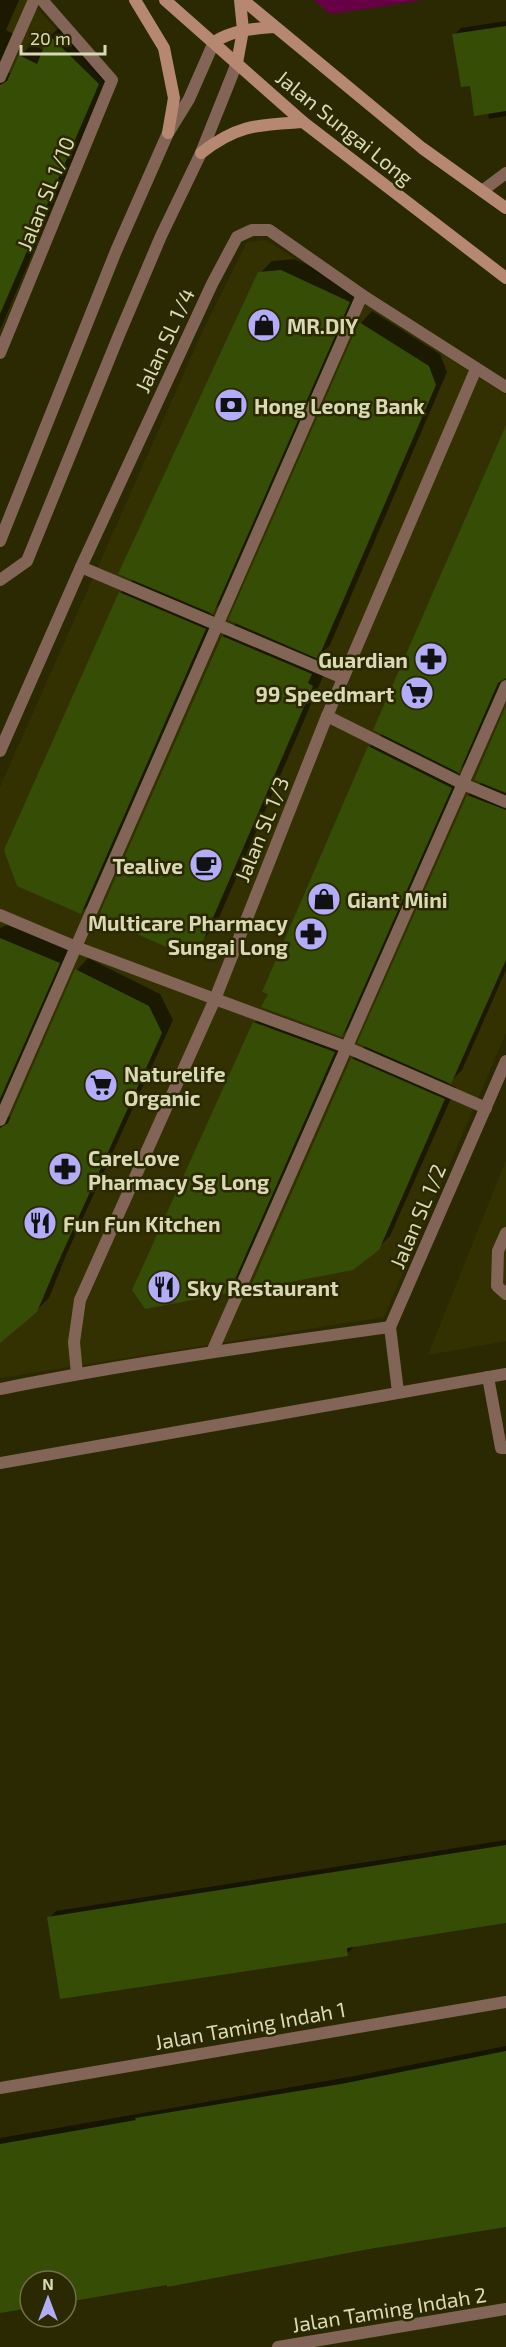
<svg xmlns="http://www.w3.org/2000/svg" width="506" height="2347" font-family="'Exo 2',sans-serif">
<rect width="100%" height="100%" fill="#2b2901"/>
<g fill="#333102">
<path d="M0 0H30L104 83 0 334Z"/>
<path d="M266 240 506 395V1033L384 1317 0 1378V787L204 328 247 242Z"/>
<path d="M506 1160V1341L428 1355Z"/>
</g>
<path fill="#670045" d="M314 0H425L330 14Z"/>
<g fill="#0007">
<path d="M0 0H19L6 30 15 35 5 71 12 74 20 56 32 44 44 51 50 36 62 25 110 72 0 330Z"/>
<path d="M506 21V116L489 119 488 112 471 84 454 35 461 28Z"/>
<path d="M294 259 361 290 224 600 210 614 217 617 93 901 81 912 120 593 134 579 260 273 272 261Z"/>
<path d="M372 311 440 354 447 372 330 645 316 659 322 662 318 671 324 674 215 927 203 939 223 636 237 622 230 620 361 323Z"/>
<path d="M506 439V678L470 759 457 773 463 776 354 1023 342 1035 264 991 369 747 383 733Z"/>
<path d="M506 707V970L462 1070 448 1084 456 1087 390 1236 378 1248 352 1059 366 1045 359 1042 468 795 482 782Z"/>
<path d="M7 925 71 951 4 1112 9 1117 12 1116 77 970 88 958 160 994 173 1020 67 1253 49 1298 36 1311 0 1332V928Z"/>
<path d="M266 1011 346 1040 240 1280 228 1292 254 1023Z"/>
<path d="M506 1840V1922L354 1946 347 1954 49 1918 56 1911Z"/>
<path d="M506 2046V2225L169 2285 168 2283 66 2300V2281H30V2306L0 2311V2138L349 2077Z"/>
</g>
<g fill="#354d05">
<path d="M506 26V111L474 116 470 86 461 87 452 34Z"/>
<path d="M49 35 99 84 0 314V85L7 81 19 55 37 64Z"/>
<path d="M281 270 350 302 213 614 118 574 258 272Z"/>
<path d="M359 322 429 366 436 385 318 659 228 620Z"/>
<path d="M506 425V678L498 683 459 773 373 730Z"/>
<path d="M119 592 206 629 81 914 17 886 4 850Z"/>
<path d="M222 636 312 674 308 683 313 686 203 941 171 949 98 917Z"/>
<path d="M506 706V793L474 780Z"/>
<path d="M368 746 452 788 342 1037 261 1007 268 994 262 992Z"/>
<path d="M467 795 506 810V960L451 1084 357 1043Z"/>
<path d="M0 938 60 963 0 1099Z"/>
<path d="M75 969 149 1006 162 1033 56 1267 37 1312 0 1343V1128L8 1123Z"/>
<path d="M253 1022 335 1052 229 1293 145 1309 132 1290Z"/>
<path d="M351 1058 445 1099 379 1250 353 1270 249 1290Z"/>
<path d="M506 1845V1923L347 1948 348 1956 60 1999 47 1917Z"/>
<path d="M506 2051V2227L370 2249 167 2287V2285L67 2302 66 2281H30V2308L0 2313V2144L136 2120 135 2118 341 2084Z"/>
</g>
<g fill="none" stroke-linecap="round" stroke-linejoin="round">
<g stroke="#826557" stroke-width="12">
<path d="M0 77 34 0"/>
<path d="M0 353 112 80 42 0"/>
<path d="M81 567 343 678"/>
<path d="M327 716 463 784 506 802"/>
<path d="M215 999 346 1047 486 1108"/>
<path d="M0 1120 362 295"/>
<path d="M506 1233 498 1251 497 1286 506 1294"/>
<path d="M212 1352 506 686"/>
</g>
<g stroke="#826557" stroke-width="12">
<path d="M482 191 506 173"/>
<path d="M0 541 116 251 168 133 189 99 214 42"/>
<path d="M0 580 27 561 119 335 161 236 201 153 237 63"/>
<path d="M0 751 81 567 212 284 237 237 252 230H269L362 295 506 387"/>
<path d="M0 915 76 947 215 999"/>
<path d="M77 1374 74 1342 80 1300 215 999 327 716 476 369"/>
<path d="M488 1377 501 1448H506"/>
<path d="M0 1389C129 1363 260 1345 390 1327"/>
<path d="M398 1392 390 1327 506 1061"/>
<path d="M0 1463 506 1374"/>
<path d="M0 2088 506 2002"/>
<path d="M278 2347 506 2309"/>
</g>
<g stroke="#b68871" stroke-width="12">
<path d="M135 0 164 48 174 98 168 133"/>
<path d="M165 0 303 122 506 278"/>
<path d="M243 0 422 148 506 208"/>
<path d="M214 42C233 30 252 29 274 27"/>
<path d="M237 63 243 30 240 0"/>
<path d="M201 153C238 124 258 125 303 122"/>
</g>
</g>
<defs>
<g id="shop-disc" transform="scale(1.725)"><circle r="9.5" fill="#b3acf9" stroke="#2b2901"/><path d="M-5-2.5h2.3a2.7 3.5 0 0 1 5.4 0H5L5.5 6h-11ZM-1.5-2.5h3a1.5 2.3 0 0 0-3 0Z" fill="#111"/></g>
<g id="bank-disc" transform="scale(1.725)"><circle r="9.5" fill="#b3acf9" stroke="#2b2901"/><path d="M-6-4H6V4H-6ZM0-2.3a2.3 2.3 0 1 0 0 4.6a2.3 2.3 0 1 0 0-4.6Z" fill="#111"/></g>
<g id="pharmacy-disc" transform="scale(1.725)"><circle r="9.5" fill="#b3acf9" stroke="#2b2901"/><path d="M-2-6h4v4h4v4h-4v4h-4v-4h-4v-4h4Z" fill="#111"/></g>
<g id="supermarket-disc" transform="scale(1.725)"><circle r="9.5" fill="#b3acf9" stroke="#2b2901"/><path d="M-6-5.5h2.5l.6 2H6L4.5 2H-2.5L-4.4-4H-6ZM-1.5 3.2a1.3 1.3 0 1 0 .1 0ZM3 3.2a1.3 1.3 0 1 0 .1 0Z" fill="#111"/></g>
<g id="cafe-disc" transform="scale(1.725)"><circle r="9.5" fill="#b3acf9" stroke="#2b2901"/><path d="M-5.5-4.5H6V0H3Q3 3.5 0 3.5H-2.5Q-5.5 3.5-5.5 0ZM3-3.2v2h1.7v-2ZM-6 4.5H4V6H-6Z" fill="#111"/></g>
<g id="restaurant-disc" transform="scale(1.725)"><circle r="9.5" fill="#b3acf9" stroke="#2b2901"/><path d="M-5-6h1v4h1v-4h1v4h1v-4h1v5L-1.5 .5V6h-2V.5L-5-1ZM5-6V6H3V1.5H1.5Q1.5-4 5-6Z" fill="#111"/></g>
</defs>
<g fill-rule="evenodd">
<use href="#shop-disc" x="264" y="325"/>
<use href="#bank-disc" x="231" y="405"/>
<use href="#pharmacy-disc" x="431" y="659"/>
<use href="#supermarket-disc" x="417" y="693"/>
<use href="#cafe-disc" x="206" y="865"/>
<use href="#shop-disc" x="324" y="899"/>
<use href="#pharmacy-disc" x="311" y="934"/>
<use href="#supermarket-disc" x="101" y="1085"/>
<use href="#pharmacy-disc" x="65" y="1169"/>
<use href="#restaurant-disc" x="40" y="1223"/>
<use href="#restaurant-disc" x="164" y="1287"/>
</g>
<g text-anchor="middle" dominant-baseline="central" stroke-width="5" stroke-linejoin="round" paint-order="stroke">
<g font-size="21" fill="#d9dab5" stroke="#2b2901">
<text transform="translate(345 127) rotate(39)">Jalan Sungai Long</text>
<text transform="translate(45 193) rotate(-68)">Jalan SL 1/10</text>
<text transform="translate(164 340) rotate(-65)">Jalan SL 1/4</text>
<text transform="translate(261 829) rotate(-68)">Jalan SL 1/3</text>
<text transform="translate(417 1216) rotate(-67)">Jalan SL 1/2</text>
<text transform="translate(250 2025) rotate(-10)">Jalan Taming Indah 1</text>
<text transform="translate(389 2309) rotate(-9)">Jalan Taming Indah 2</text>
</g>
<g font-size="21" font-weight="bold" fill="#d9dab5" stroke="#2b2901" text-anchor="start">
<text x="287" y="325">MR.DIY</text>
<text x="254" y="405">Hong Leong Bank</text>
<text x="408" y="659" text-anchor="end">Guardian</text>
<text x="394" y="693" text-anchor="end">99 Speedmart</text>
<text x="183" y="865" text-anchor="end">Tealive</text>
<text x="347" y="899">Giant Mini</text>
<text x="288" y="922" text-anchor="end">Multicare Pharmacy<tspan x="288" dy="24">Sungai Long</tspan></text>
<text x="124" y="1073">Naturelife<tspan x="124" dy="24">Organic</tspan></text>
<text x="88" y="1157">CareLove<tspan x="88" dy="24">Pharmacy Sg Long</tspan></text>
<text x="63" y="1223">Fun Fun Kitchen</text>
<text x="187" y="1287">Sky Restaurant</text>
</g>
</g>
<g transform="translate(48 2299)"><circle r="28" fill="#2b2901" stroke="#717049" stroke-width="1.5"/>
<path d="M0-4.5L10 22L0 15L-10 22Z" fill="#b3acf9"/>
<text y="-9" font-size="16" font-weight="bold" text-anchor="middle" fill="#d9dab5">N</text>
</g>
<path d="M21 45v9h84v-9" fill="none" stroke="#d9dab5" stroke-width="3"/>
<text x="30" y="45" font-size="18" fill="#d9dab5" stroke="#2b2901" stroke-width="4.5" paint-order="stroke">20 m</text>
</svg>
